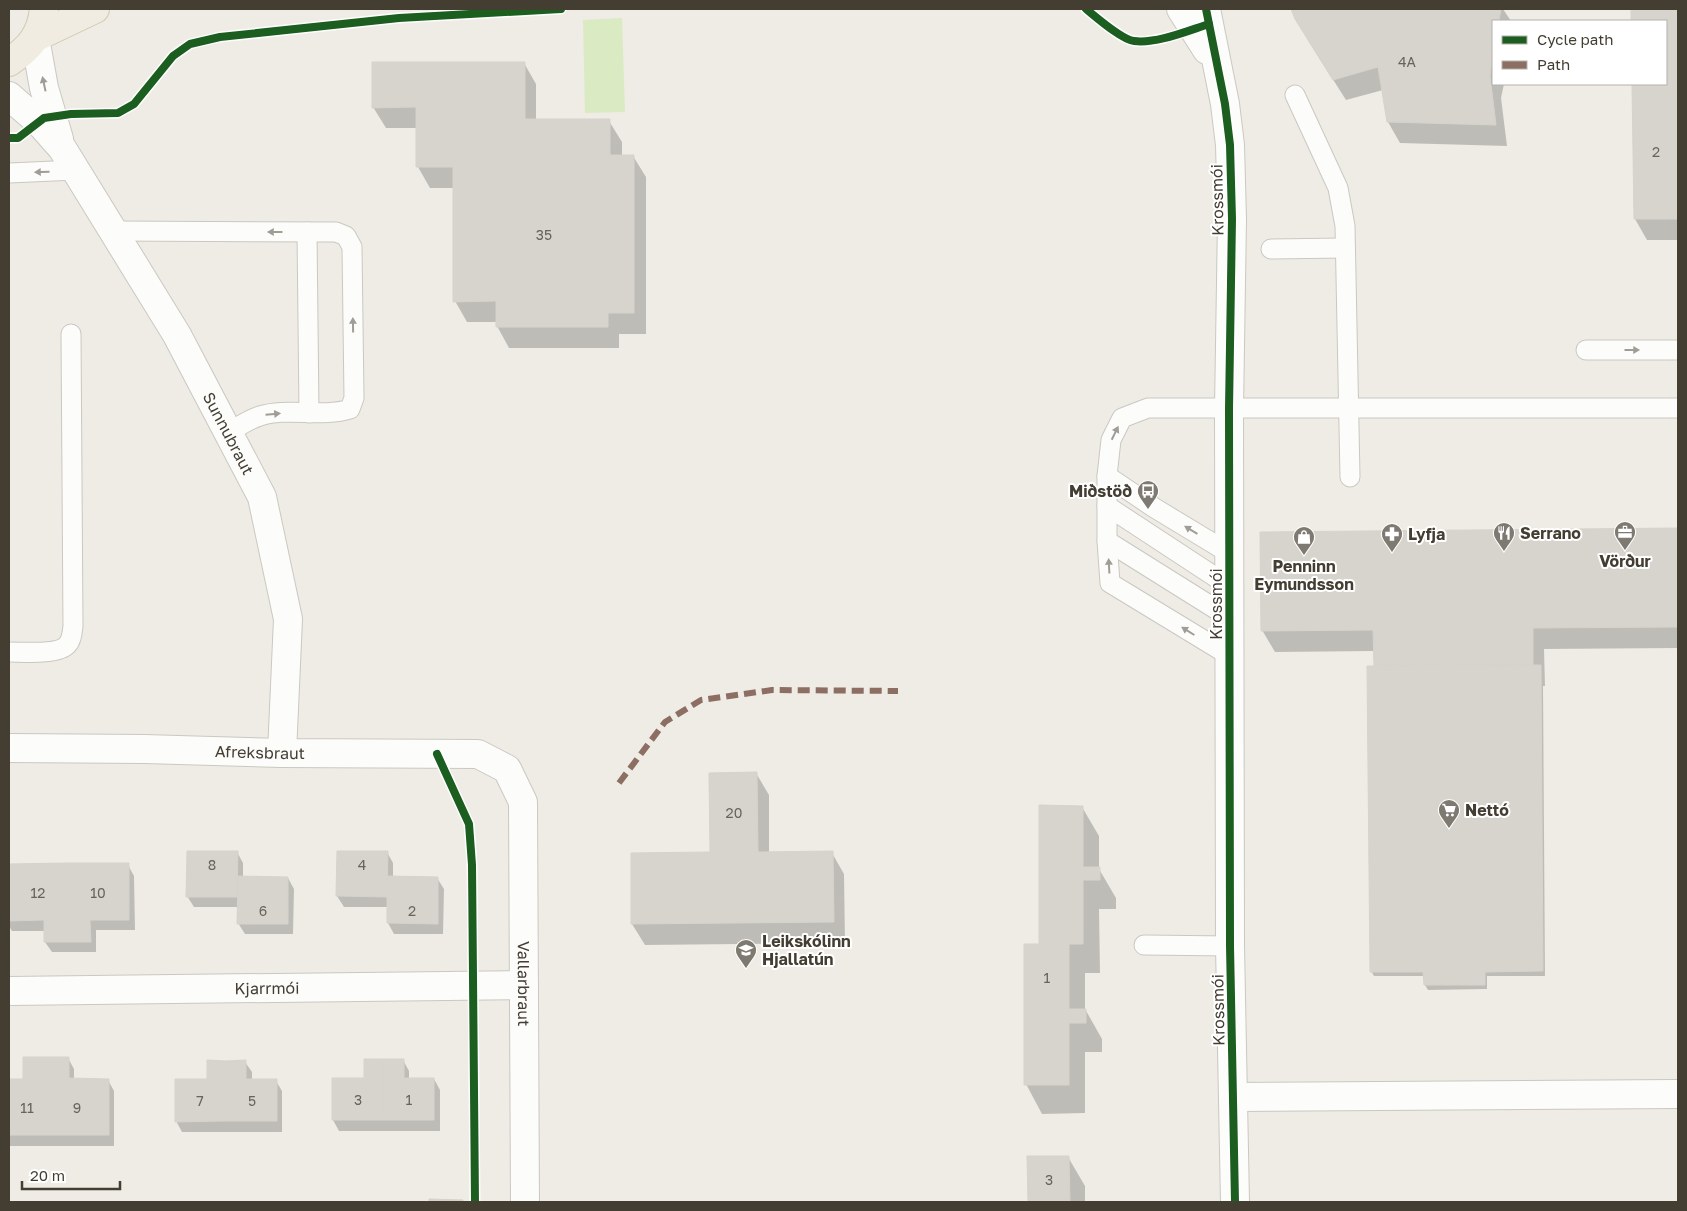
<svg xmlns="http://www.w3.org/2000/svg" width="1687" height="1211" font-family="'Golos Text',sans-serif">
<rect width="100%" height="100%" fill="#eeece5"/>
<path fill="#daeac2" d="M622 18 625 112 585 113 583 20Z"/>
<g fill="#0003">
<path d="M1292 9H1503L1511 21H1493V84H1504L1501 98 1507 146 1400 143 1388 122 1383 90 1346 100 1308 40 1296 18Z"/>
<path d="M1632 9H1678V240H1647L1635 219 1633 84H1666V21H1632Z"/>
<path d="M524 63 536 84V121H609L622 142V156H633L646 177V334H619V348H509L497 326V322H467L455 301V188H430L418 167 417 128H386L373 107Z"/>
<path d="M1678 529V648L1544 649 1545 686H1543L1545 976H1487V989L1428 990 1425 985V976H1374L1371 971 1375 651 1275 652 1262 630 1261 533Z"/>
<path d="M756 773 769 795V853H832L844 874 845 943 645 945 632 924V854H711Z"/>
<path d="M1082 807 1099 836V869L1116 898V909H1099L1100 973H1085V1009L1102 1039V1052H1085V1113L1042 1114 1026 1084 1040 945Z"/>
<path d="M237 852 243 863V878H288L294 889 293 934H245L238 923V907H194L187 896Z"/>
<path d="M338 852H387L393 863V878H437L444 889 443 934H394L388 923V907H344L337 896Z"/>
<path d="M9 865H128L134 876 135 930H96V952H52L45 942V931H12L9 926Z"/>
<path d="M68 1058 74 1069V1080H108L114 1091V1146H9V1080H24Z"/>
<path d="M403 1060 409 1071V1079H434L440 1090V1131H339L333 1120 365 1079Z"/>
<path d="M245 1062 252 1072V1081H276L282 1091V1132H182L176 1121 208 1080Z"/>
<path d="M1029 1157H1068L1085 1186V1202H1029Z"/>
</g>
<g fill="#d7d4cd" stroke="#d6d3cb">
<path d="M1291 9H1501L1499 21H1493V54L1490 76 1496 125 1387 122 1378 67 1333 80 1295 19Z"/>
<path d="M1631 9H1678V219H1634L1632 84H1666V21H1631Z"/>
<path d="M372 62H525V119H610V155H634V313H608V327H496V301L453 302V167H416V107L372 108Z"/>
<path d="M1678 528V627L1533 628V665L1374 666 1373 630 1261 631 1260 532Z"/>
<path d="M1541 665 1543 971 1485 972V985H1424L1423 972H1370L1367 666Z"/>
<path d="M757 772 758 852 833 851 834 922 631 924V853L710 852 709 773Z"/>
<path d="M1039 805 1083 806V867H1100V880H1083V944H1069V1009H1086V1023H1069V1085H1024V944H1039Z"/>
<path d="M187 851H238L237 897H186Z"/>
<path d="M337 851H388L387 897 336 896Z"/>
<path d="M67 863H129V920H90L91 942H67Z"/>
<path d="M67 863V942H44V920L9 921V864Z"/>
<path d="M238 876 288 877V924H237Z"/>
<path d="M387 876 438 877V924L387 923Z"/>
<path d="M23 1057H46V1135H9V1079H23Z"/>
<path d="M46 1057H69V1078L109 1079V1135H46Z"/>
<path d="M364 1059H384V1120H332V1078H364Z"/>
<path d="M384 1059H404V1078H434V1120H384Z"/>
<path d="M207 1060 226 1061V1121L175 1122V1079H207Z"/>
<path d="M246 1060V1079H277V1121H226V1061Z"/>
<path d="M1027 1156H1069L1070 1202H1028Z"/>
<path d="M429 1199 463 1200V1202H429Z"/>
</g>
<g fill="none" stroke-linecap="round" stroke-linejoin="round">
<g stroke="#cac8c1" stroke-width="21">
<g id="service">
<path d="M1295 95 1338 188 1345 226 1350 477"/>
<path d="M9 173 76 170"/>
<path d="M113 231 336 232 346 236 352 247 354 398 350 409C321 418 287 407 260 416 249 419 238 427 228 433"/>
<path d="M307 232 309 413"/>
<path d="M1271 249 1345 248"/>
<path d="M1586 350H1678"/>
<path d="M1107 476 1153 507 1229 553"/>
<path d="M1107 506 1229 586"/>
<path d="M1107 541 1230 618"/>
<path d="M9 652C23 652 58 655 67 645 72 640 72 633 73 626L71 334"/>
<path d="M1230 656 1110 583 1107 541V476L1111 440 1122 418 1148 408H1678"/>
<path d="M1144 945 1230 946"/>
</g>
</g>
<g stroke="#cac8c1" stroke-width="30">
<g id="minor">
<path d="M1181 9 1207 50"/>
<path d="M1206 9 1225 104 1230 145 1232 219 1229 409 1230 946 1235 1202"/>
<path d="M35 38 44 88 59 139"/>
<path id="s1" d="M9 96 39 122 62 148 177 335 262 497 288 619 282 753"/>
<path id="s2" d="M9 748 144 749 282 753 478 754 507 769 523 802 525 1202"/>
<path id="s3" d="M9 991 524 985"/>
<path d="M1233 1097 1678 1094"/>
</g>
</g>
<g stroke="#d1c9b1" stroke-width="30">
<g id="primary">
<path d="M36 37 95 9"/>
<path d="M9 62C30 48 41 35 44 9"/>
</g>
</g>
<use href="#service" stroke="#fcfcfb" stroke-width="19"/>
<use href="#minor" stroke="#fcfcfb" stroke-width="28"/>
<use href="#primary" stroke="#f0ece1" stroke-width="28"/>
<path stroke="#8d6e63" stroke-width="6" stroke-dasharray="12 6" stroke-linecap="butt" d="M619 783 665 722 701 700 772 690 898 691"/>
<g stroke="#fff" stroke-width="11">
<g id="cycleway">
<path d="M1086 9C1096 17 1122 40 1134 41 1156 44 1187 31 1209 24"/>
<path d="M1206 9 1225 104 1230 145 1232 219 1229 409 1230 946 1235 1202"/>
<path d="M9 138H18L44 118 71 114 118 113 134 104 173 56 190 44 220 37 399 18 561 9"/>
<path d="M437 754 469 824 472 865 475 1202"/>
</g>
</g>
<use href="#cycleway" stroke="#1b5e20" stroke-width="8"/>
</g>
<defs><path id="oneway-solid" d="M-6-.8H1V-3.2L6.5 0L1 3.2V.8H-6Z" transform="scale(1.25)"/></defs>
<g fill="#a09c96">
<use href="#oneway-solid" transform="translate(44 84) rotate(-102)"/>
<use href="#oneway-solid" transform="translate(42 172) rotate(178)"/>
<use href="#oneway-solid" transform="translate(275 232) rotate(-180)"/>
<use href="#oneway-solid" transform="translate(353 325) rotate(-91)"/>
<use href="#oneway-solid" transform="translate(1632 350)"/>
<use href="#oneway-solid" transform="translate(273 414) rotate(-5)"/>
<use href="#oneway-solid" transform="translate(1115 433) rotate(-64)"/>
<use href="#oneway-solid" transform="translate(1191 530) rotate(-149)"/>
<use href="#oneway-solid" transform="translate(1109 566) rotate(-93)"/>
<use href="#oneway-solid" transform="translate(1188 631) rotate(-148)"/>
</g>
<defs>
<g id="bus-pin" transform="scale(1.125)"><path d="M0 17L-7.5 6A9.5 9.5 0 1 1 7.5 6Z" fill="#7f7a71" stroke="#fff"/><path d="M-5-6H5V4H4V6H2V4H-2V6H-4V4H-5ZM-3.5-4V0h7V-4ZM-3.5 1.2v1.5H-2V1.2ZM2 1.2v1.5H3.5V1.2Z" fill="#fff"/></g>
<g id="office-pin" transform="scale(1.125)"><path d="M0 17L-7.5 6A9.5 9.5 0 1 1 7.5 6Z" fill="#7f7a71" stroke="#fff"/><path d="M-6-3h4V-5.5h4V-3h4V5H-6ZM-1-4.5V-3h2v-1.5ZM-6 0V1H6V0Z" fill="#fff"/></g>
<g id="restaurant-pin" transform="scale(1.125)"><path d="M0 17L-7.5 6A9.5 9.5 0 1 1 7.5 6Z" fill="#7f7a71" stroke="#fff"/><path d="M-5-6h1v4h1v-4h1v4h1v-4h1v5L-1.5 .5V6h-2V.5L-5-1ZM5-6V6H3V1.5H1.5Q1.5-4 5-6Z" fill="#fff"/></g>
<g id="pharmacy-pin" transform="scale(1.125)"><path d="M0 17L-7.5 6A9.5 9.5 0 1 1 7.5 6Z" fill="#7f7a71" stroke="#fff"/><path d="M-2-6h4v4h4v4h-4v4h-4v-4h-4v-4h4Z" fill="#fff"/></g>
<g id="shop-pin" transform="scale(1.125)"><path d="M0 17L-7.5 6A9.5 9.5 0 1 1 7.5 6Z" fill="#7f7a71" stroke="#fff"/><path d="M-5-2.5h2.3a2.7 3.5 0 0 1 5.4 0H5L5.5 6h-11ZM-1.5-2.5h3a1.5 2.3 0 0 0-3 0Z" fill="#fff"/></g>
<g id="supermarket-pin" transform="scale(1.125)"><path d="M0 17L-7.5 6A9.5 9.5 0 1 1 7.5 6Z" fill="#7f7a71" stroke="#fff"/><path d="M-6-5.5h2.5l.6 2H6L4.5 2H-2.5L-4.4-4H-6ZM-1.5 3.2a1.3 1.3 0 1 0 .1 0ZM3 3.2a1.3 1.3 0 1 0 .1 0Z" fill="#fff"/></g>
<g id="school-pin" transform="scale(1.125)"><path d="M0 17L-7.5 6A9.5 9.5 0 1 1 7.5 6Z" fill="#7f7a71" stroke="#fff"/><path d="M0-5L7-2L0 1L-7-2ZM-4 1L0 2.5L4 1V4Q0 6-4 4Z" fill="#fff"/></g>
</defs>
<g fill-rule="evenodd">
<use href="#bus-pin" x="1148" y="491"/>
<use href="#office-pin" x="1625" y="532"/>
<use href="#restaurant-pin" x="1504" y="533"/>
<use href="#pharmacy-pin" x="1392" y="534"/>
<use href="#shop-pin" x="1304" y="537"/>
<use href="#supermarket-pin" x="1449" y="810"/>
<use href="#school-pin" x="746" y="950"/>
</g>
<g text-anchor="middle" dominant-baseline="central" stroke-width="4" stroke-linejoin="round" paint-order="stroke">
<g font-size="14" fill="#69645a">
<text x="1407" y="61">4A</text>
<text x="1656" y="151">2</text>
<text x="544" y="234">35</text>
<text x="734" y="812">20</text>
<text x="212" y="864">8</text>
<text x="362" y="864">4</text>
<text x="38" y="892">12</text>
<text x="98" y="892">10</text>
<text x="263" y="910">6</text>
<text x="412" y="910">2</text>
<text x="1047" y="977">1</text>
<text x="358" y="1099">3</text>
<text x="409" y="1099">1</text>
<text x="200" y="1100">7</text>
<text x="252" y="1100">5</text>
<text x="27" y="1107">11</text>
<text x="77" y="1107">9</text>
<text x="1049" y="1179">3</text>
</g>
<g font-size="16" fill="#433d32" stroke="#fff">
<text transform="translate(1217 200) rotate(-91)">Krossmói</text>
<text stroke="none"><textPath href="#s1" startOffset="405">Sunnubraut</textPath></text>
<text transform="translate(1216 604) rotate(-90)">Krossmói</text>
<text stroke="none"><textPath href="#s2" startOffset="251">Afreksbraut</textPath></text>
<text stroke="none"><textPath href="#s2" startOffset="720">Vallarbraut</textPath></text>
<text stroke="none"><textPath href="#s3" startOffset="258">Kjarrmói</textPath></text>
<text transform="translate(1218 1010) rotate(-91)">Krossmói</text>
</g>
<g font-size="16" font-weight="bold" fill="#433d32" stroke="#fff" text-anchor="start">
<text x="1132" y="491" text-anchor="end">Miðstöð</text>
<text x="1520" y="533">Serrano</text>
<text x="1408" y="534">Lyfja</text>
<text x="1625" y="561" text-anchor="middle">Vörður</text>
<text x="1304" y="566" text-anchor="middle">Penninn<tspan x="1304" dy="18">Eymundsson</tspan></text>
<text x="1465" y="810">Nettó</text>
<text x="762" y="941">Leikskólinn<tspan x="762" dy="18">Hjallatún</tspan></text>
</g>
</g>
<rect width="1687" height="1211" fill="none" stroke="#433d32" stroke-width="20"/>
<rect x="1492" y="20" width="175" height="65" fill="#ffffff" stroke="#b4b1ad"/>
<rect x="1502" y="36" width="25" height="8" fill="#1b5e20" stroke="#b4b1ad"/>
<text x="1537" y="45" font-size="15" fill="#433d32">Cycle path</text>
<rect x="1502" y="61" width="25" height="8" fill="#8d6e63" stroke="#b4b1ad"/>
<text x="1537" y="70" font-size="15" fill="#433d32">Path</text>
<path d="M22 1181v8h98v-8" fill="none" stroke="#433d32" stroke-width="2.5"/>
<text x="30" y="1181" font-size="15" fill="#433d32" stroke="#ffffff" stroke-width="4" paint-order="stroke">20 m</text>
</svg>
